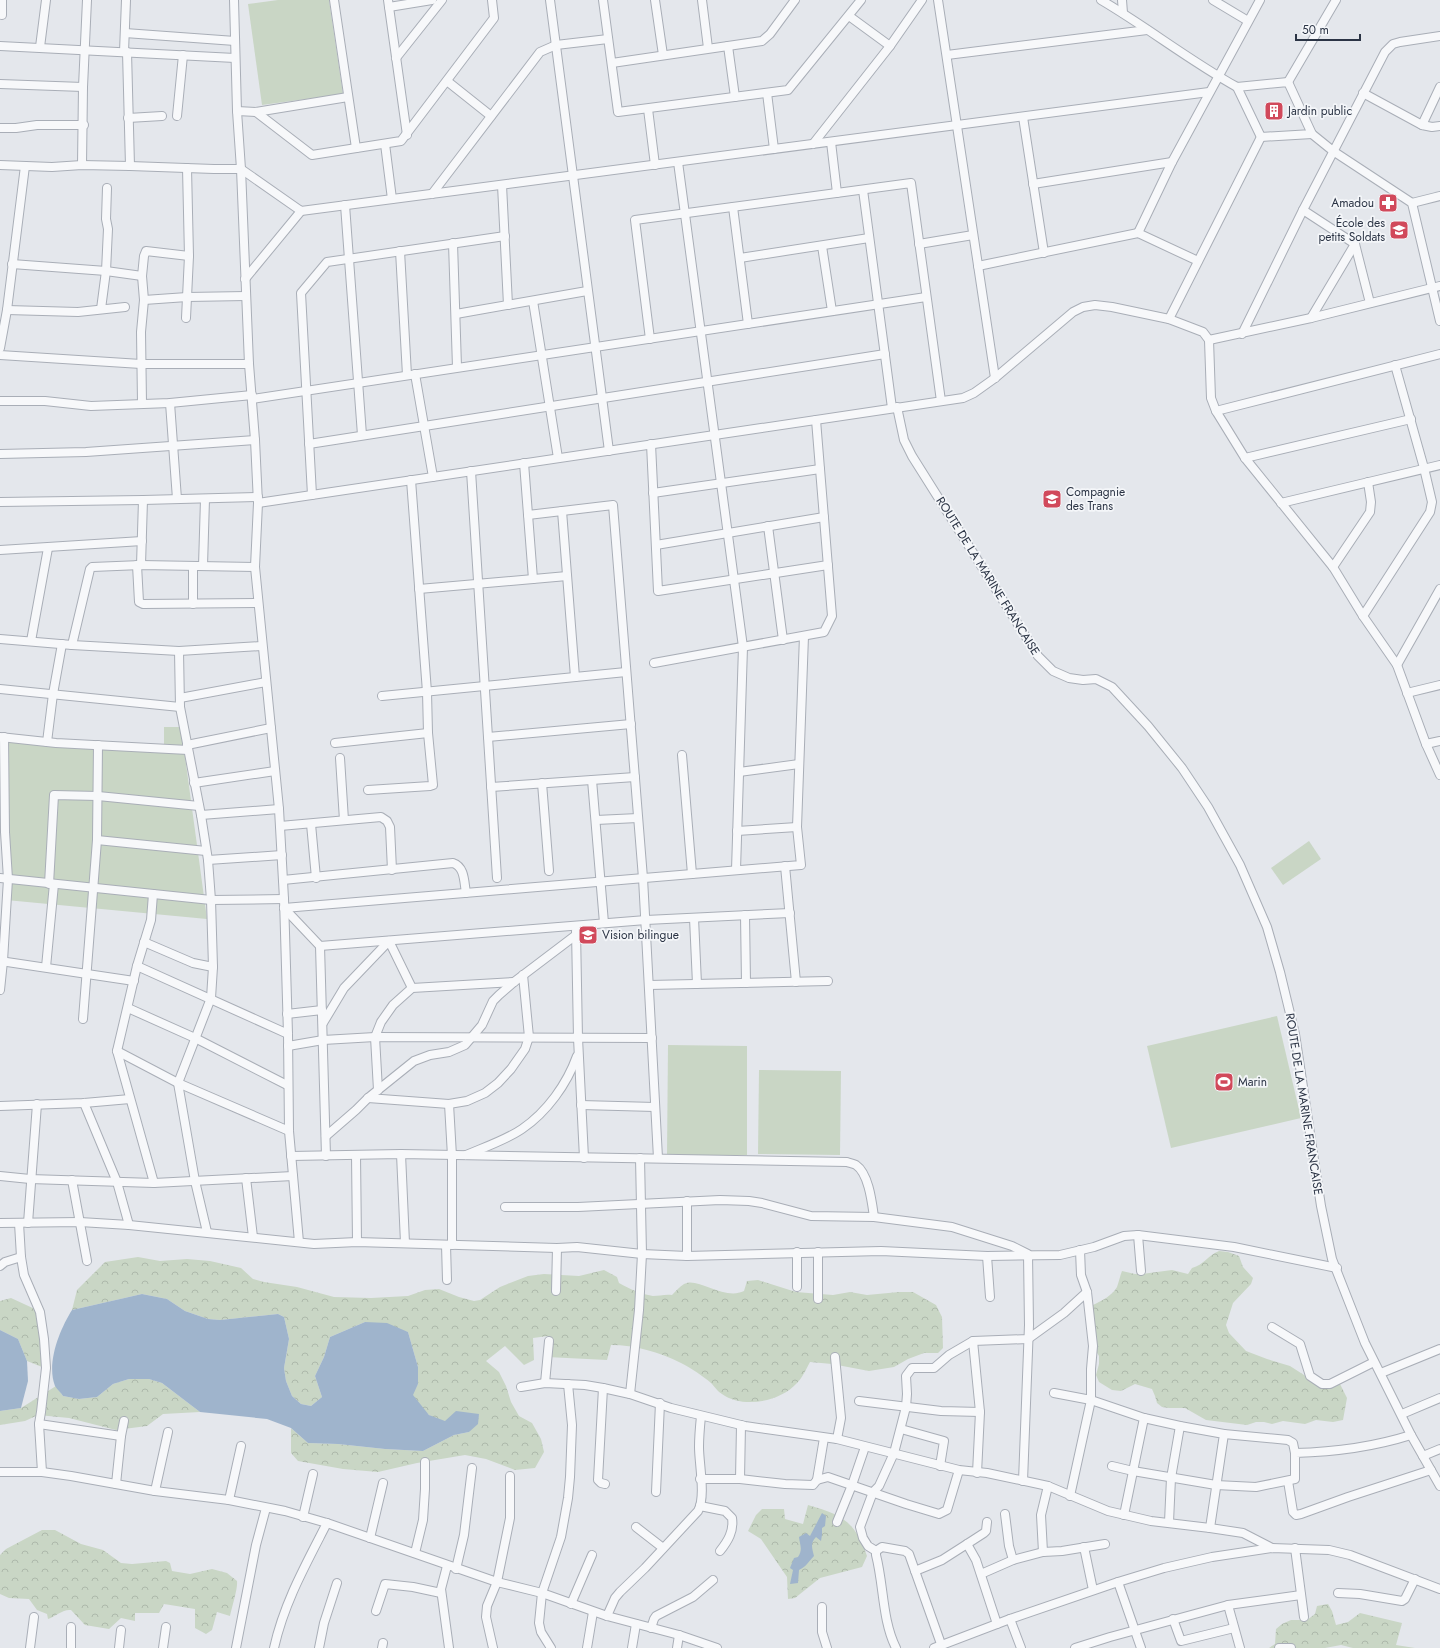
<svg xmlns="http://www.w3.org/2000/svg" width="1440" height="1648" font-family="Jost,sans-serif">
<defs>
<pattern id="forest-crowns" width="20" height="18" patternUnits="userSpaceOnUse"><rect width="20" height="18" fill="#c9d6c5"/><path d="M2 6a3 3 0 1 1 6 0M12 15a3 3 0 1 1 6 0" fill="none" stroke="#adb8ab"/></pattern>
</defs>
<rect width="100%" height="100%" fill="#e4e7ec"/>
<g fill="#c9d6c5">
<path d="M278 0H329L343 94 262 105 248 4Z"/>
<path d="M164 727H181L207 919 6 900 5 738 9 736 164 745Z"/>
<path d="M1309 841 1321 859 1283 885 1271 868Z"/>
<path d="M1277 1016 1301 1118 1171 1148 1147 1046Z"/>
<path d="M668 1045 747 1046V1155H667Z"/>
<path d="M759 1070 841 1071 840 1155 758 1154Z"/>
</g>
<g fill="url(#forest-crowns)">
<path d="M1219 1251 1228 1252 1239 1256 1243 1267 1253 1278 1251 1284 1233 1303 1226 1325 1229 1333 1246 1351 1267 1359 1290 1366 1318 1384 1338 1380 1347 1398 1343 1420 1333 1422 1316 1420 1305 1424 1283 1421 1272 1424 1264 1422H1256L1247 1425 1206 1420 1185 1408H1169L1162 1407 1157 1403 1155 1396 1152 1389 1135 1384 1121 1391 1112 1390 1099 1382 1096 1375 1099 1364V1356L1096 1351V1331L1093 1319V1305C1101 1301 1112 1296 1117 1287 1119 1281 1120 1276 1122 1271L1135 1274H1142L1172 1270 1188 1274 1192 1268C1204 1265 1207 1256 1219 1251Z"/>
<path d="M138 1257 160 1261 187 1259 210 1261 241 1268 253 1279 264 1282 297 1287 334 1297 371 1298 408 1296 425 1290 439 1289 459 1297 474 1301 480 1300 500 1287 528 1276 544 1274 579 1276 604 1270 617 1277 619 1283C630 1289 640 1294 653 1296 659 1296 665 1294 672 1295 676 1291 679 1287 684 1284 697 1276 724 1301 744 1291L747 1281 758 1280 796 1292 833 1295 850 1292 867 1295 899 1292H913L936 1305 942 1317 943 1348 938 1353H924L908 1359 894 1367 869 1371 832 1364 810 1362C806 1369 803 1377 797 1383 780 1402 743 1409 722 1394 718 1392 715 1387 711 1383 703 1376 691 1368 681 1363 659 1352 635 1345 611 1345L607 1360 547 1357 548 1336 533 1338 534 1360 524 1365 505 1346 486 1361 499 1372 506 1386 511 1402 519 1416 532 1423 541 1439 544 1452 535 1468 515 1470 486 1459 465 1455 417 1463 378 1472 343 1469 298 1461 291 1453V1428L308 1443 338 1444 385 1449 423 1451 454 1435 469 1432 479 1414C467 1413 457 1421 446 1421 430 1421 420 1406 412 1395L418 1384V1367L408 1332 365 1322 330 1337 324 1357 315 1376 322 1397 311 1406 301 1404 292 1396 286 1381 284 1368 289 1339 284 1317 278 1314 220 1320 208 1319 185 1311 167 1299 142 1294 72 1310 77 1290 105 1262Z"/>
<path d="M11 1298 37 1310 42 1367 27 1361 18 1339 0 1330V1301Z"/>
<path d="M129 1379H149L162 1383 200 1412 163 1414 147 1426 116 1430 69 1418 38 1415 25 1421 0 1425V1411L21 1408 56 1386 63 1396 79 1399 97 1397 113 1384Z"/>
<path d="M808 1505C842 1515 855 1521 867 1556L862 1567 820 1578 795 1598 788 1599 787 1577 761 1539 748 1531 756 1515 762 1509H784L785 1519 803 1524Z"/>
<path d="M42 1530H55L81 1544 103 1550 121 1563 132 1564 166 1561 170 1563 172 1571 190 1574 212 1569 227 1573 237 1581C238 1588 232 1607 230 1616L217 1612 212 1630 206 1634 195 1628V1609L164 1604 159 1613H135V1621L121 1618 109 1629 85 1625 71 1610C63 1609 56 1616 48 1619L47 1614 37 1610 29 1599 9 1598 0 1594V1555L6 1549Z"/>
<path d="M1328 1604 1332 1611 1336 1625 1348 1622 1360 1613 1402 1623 1396 1645 1415 1648H1353L1341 1645 1325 1648H1269L1275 1644 1276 1629 1282 1624 1291 1620H1307L1315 1614 1317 1606Z"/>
</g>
<g fill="#9fb4cc">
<path d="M142 1294 167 1299 185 1311 208 1319 220 1320 278 1314 284 1317 289 1339 284 1368 286 1381 292 1396 301 1404 311 1406 322 1397 315 1376 324 1357 330 1337 365 1322 387 1323 408 1332 418 1367V1384L413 1395 429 1415 445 1421 456 1411 479 1414 478 1424 469 1432 454 1435 423 1451 385 1449 338 1444 308 1443 291 1428 267 1419 200 1412 162 1383 149 1379H129L113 1384 97 1397 79 1399 63 1396C61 1393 57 1389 55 1386 46 1363 60 1329 72 1310Z"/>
<path d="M0 1330 18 1339 27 1361 28 1381 21 1408 0 1411Z"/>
<path d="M822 1513 826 1516 825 1526 822 1528V1535L821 1541 816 1537C810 1543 812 1548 814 1556 808 1562 807 1566 799 1570L798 1583 790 1584 793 1570 790 1568 794 1558 798 1557C803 1549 800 1546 799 1537L806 1533 810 1536Z"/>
</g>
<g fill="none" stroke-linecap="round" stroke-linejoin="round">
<g stroke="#a9aeb7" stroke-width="10">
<g id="minor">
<path d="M234 0 237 111 241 169 249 364 255 440 258 503 255 567 279 809 284 899 288 1034 289 1131 299 1242"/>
<path d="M334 0 356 148"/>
<path d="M388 0 407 135"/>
<path d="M550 0 609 451"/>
<path d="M603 0 618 112 788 90 861 0"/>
<path d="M655 0 663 55"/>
<path d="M702 0 708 48"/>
<path d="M938 0 995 378"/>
<path d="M1101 0C1147 27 1190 61 1237 87"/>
<path d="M1122 0 1123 13"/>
<path d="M1213 0 1248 21"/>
<path d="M389 7 432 0"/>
<path d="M2 15V0"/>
<path d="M849 16 890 46"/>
<path d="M125 33 235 41"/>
<path d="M0 46 235 58"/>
<path d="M728 46 735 97"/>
<path d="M40 47 46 0"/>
<path d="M124 52 126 0"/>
<path d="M127 52 130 166"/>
<path d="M947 55 1147 30"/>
<path d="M396 58 442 0"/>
<path d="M612 63 762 41 770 34 795 0"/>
<path d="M447 81 491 116"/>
<path d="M1288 82 1312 134 1261 137 1237 87Z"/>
<path d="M1288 82 1336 0"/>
<path d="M0 84 83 87"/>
<path d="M767 93 774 149"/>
<path d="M1363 93 1422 125 1432 127 1440 126"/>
<path d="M648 109 655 165"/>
<path d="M237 111 256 112 348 97"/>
<path d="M256 112 312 155 401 141 494 18 492 0"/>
<path d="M177 116 183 55"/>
<path d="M1023 117 1044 253"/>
<path d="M128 118 162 116"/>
<path d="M1422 125 1440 87"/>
<path d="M0 128H16L37 125H84"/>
<path d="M1312 134 1333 151 1412 203 1440 321"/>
<path d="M831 142 837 193"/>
<path d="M385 144 392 199"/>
<path d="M813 144 890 46 922 0"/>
<path d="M678 162 743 647 736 870"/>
<path d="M0 165 52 167 82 165 130 166 214 169H241L301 211 1209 92"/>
<path d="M82 165 83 87 87 0"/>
<path d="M1033 184 1172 162"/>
<path d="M502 185 508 305"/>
<path d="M863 190 892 408"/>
<path d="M432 194 540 52 556 45 608 39"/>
<path d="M1412 203 1440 196"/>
<path d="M345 205 362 435"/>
<path d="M733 207 748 324"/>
<path d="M1303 210 1355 244 1370 303"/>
<path d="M1138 233 1172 162 1260 0"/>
<path d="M453 243 457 367"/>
<path d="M919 244 973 235"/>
<path d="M822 246 832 311"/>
<path d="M400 251 407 375"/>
<path d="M740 258 869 238"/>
<path d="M12 264 106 271 142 276"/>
<path d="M978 266 1138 233 1198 261"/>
<path d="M245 279 301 211"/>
<path d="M144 300 187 297 246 296"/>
<path d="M533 301 558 458"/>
<path d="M101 309 106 271 108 229 106 219 107 188"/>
<path d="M7 310 78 312 125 307"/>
<path d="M456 314 587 291"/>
<path d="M186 318 189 256 187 168"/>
<path d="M1311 318 1355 244"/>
<path d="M1169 319 1261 137"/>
<path d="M1242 334 1303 210 1385 52 1393 44 1400 42 1440 36"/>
<path d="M650 339 635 220 911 183 941 401"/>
<path d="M1209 340 1311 318 1440 286"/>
<path d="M0 348 7 310 25 166"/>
<path d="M0 355 141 364H249"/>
<path d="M415 374 433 477"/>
<path d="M252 399 926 297"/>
<path d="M0 401H45L91 406 170 403 252 395"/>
<path d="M142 403 141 332 144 300 142 276 144 256 146 251 189 256"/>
<path d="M170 403 177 499"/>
<path d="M897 407 904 440 912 456 1038 656 1053 671 1069 678 1083 680 1096 679 1112 687 1148 726 1182 768 1208 807 1240 865 1267 927 1280 972 1295 1034 1321 1206 1332 1259 1365 1343 1411 1435 1440 1486"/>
<path d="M1216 411 1440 354"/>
<path d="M309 444 885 354"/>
<path d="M651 444 658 591 828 565"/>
<path d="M0 454 86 452 255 440"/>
<path d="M1245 458 1411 419"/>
<path d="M524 463 533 579"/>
<path d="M471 471 497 878"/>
<path d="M653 493 820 469"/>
<path d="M312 495 301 293 327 262 505 236"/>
<path d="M0 502 143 500 258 497"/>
<path d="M258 503 963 398 974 393 995 378 1073 312 1083 307 1095 305 1112 307 1169 319 1203 332 1209 340 1211 398 1216 411 1245 458 1333 567 1363 616 1397 665 1426 744 1440 775"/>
<path d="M1281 503 1440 465"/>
<path d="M562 511 575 677"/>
<path d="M528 515 613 505 643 878 658 1158"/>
<path d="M768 526 783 640"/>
<path d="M656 545 824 517"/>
<path d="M0 550 142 541"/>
<path d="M137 565 139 602 143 604 258 603"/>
<path d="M141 565 143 500"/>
<path d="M193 566V604"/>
<path d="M203 566 205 499"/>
<path d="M1333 567 1370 512 1371 502 1368 482"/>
<path d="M419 589 567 576"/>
<path d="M1363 616 1430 512 1432 502 1424 468 1395 365"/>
<path d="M0 639 72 645 179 651 261 646"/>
<path d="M31 641 48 548"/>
<path d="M72 645 90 569 92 567 141 565 255 567"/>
<path d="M179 651 180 707 201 815 208 860 211 900 213 967 211 998 178 1083 195 1181 207 1232"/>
<path d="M654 663 824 632 832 616 816 420"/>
<path d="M1397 665 1440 589"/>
<path d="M0 689 180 707"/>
<path d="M1407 693 1440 685"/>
<path d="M382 696 626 672"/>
<path d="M180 698 266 682"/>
<path d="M0 737 56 743 188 750"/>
<path d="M488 737 631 724"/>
<path d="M47 742 53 694 62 644"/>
<path d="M335 743 428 733"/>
<path d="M1426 744 1440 741"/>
<path d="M187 745 271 728"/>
<path d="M682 755 692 874"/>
<path d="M340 758 344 820"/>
<path d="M739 772 799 764"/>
<path d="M592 780 604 923"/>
<path d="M194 783 275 771"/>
<path d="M542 783 549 871"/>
<path d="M491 787 635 777"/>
<path d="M368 790 430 786 433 785 428 733 427 692 411 480"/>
<path d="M201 815 279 809"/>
<path d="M596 820 638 818"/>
<path d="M311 824 316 878"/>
<path d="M280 826 381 817 387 821 390 827 392 870"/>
<path d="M737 831 797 827"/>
<path d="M97 840 206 851"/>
<path d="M208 860 282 855"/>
<path d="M785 866 796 982"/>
<path d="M0 878 211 900 284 899"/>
<path d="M283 880 453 863C465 867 464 882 466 893"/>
<path d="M49 884 54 795 98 796 199 806"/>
<path d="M153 894 151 920 137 966 117 1051 154 1183"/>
<path d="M284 908 801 865 797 827 804 636"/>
<path d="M284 908 320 946 326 1156"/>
<path d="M745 915 746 983"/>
<path d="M694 918 697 984"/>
<path d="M576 931 578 1038 584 1158"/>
<path d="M144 942 193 963 213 967"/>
<path d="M320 946 646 920 790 913"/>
<path d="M0 961 134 981"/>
<path d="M137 966 288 1034"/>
<path d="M46 967 54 884"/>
<path d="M649 985 828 981"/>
<path d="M0 990 3 961 8 879 5 832 4 737"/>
<path d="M128 1008 195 1038 287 1085"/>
<path d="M287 1014 322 1010"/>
<path d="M83 1019 97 840 98 745"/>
<path d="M323 1023 344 988 389 941 412 988"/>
<path d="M288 1046 323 1040 375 1037 652 1038"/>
<path d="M117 1051 178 1083 289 1131"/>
<path d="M378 1090 375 1037 381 1022 393 1005 412 988 514 982"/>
<path d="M368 1098 449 1104 467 1101 485 1093 498 1083 511 1069 525 1049 529 1037 523 975"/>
<path d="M84 1103 117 1182 129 1225"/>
<path d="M449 1104 452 1156V1245"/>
<path d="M581 1105 655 1107"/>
<path d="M0 1106 84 1103 130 1099"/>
<path d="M326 1136 356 1110 368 1098 414 1061 430 1055 449 1052 465 1045 482 1025 493 1001 499 995 514 982 576 935"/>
<path d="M401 1154 405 1243"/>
<path d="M356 1155 357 1242"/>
<path d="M466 1155C485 1147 506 1140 522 1129 547 1112 567 1084 577 1056"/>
<path d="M291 1156 401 1154 847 1162C850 1163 854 1164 856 1165 869 1174 872 1203 874 1217"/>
<path d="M0 1176 30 1179 154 1183 293 1176"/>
<path d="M246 1178 253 1237"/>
<path d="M72 1180 87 1261"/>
<path d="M687 1201V1256"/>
<path d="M505 1207H578L720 1200 749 1201 762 1203 811 1216 874 1217 952 1227 1012 1246 1028 1254 1029 1325 1023 1481"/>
<path d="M0 1223 80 1222 129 1225 314 1244 357 1242 557 1248 577 1247 642 1254 687 1256 881 1251 987 1256 1060 1255 1094 1247 1124 1236 1138 1235 1234 1247 1337 1268"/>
<path d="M19 1223 21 1257 24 1275 40 1312 44 1339 46 1368 41 1412 39 1424 42 1472"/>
<path d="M28 1223 37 1104"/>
<path d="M1138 1235 1141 1271"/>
<path d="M446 1245 447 1280"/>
<path d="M797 1252V1287"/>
<path d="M818 1252V1299"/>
<path d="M987 1256 990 1297"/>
<path d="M0 1266 5 1262 21 1257"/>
<path d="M556 1291 557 1248"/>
<path d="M1272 1327 1300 1344 1310 1376 1322 1384H1330L1374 1362"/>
<path d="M973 1341 980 1412 977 1473"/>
<path d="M835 1357 841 1418 837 1439"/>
<path d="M1381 1373 1440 1349"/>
<path d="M545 1383 549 1341"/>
<path d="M521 1387 545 1383 585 1385 603 1388 630 1394 671 1408 745 1426 837 1439 959 1470 987 1473 1048 1486 1108 1511 1151 1521 1210 1528 1243 1533 1272 1548"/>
<path d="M603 1388 598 1480 601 1483 605 1484"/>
<path d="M1054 1393 1091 1400 1144 1418 1180 1426 1224 1434 1210 1528"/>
<path d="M630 1394 639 1310 642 1254 640 1158"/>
<path d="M859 1401 941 1411 980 1412"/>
<path d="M1402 1414 1440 1398"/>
<path d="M39 1424 121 1436"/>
<path d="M901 1429 944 1441 940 1466"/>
<path d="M1224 1434 1288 1440 1293 1443 1295 1453"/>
<path d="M1423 1456 1440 1449"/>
<path d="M1112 1466 1133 1471 1216 1485 1256 1487 1295 1479V1453C1335 1452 1373 1447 1411 1435"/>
<path d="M0 1472H42L71 1476 155 1491 229 1500 285 1511 327 1523 497 1582 542 1593 607 1616 679 1635 717 1648"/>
<path d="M700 1479H740L785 1484 813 1485 817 1480 828 1477 906 1504 939 1514 947 1510 959 1470"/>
<path d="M740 1479 741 1425"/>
<path d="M817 1480 824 1438"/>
<path d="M1288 1481 1293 1512 1296 1515 1301 1514 1348 1497 1431 1470"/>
<path d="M116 1484 121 1436 124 1421"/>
<path d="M155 1491 168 1432"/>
<path d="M656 1492 660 1403"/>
<path d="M1070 1496 1091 1400V1369L1093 1346 1087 1292 1081 1275 1080 1250"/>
<path d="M229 1500 241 1446"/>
<path d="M700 1506 725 1511 732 1518C734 1531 728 1541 720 1551"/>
<path d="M1005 1514 1009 1546 1013 1560"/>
<path d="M1124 1515 1144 1418"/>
<path d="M303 1517 313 1474"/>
<path d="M837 1522 852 1485 865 1447"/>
<path d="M1169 1522 1171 1478 1180 1426"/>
<path d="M636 1527 663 1548"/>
<path d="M370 1538 383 1483"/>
<path d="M967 1544 984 1533 986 1531 987 1522"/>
<path d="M1084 1547 1093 1590"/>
<path d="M1295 1548 1304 1617"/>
<path d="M876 1551 868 1546 863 1538 860 1527 873 1492 879 1486 894 1453 906 1407 907 1394 906 1376 912 1368H934L949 1355 973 1341 1028 1339 1064 1313 1087 1292"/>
<path d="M1043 1552 1041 1515 1048 1486"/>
<path d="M415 1553 423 1520 425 1489V1462"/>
<path d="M447 1566 441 1589 449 1648"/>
<path d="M456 1569 464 1535 472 1468"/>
<path d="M915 1571 942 1560 967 1544 976 1560 997 1624"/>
<path d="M981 1574 1013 1560 1043 1552 1062 1551 1105 1544"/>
<path d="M1118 1582 1141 1648"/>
<path d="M1338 1593 1360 1594 1402 1601 1405 1599 1415 1579"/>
<path d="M571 1604 592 1555"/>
<path d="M1228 1605 1240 1648"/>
<path d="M822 1607V1632L827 1648"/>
<path d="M376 1611 385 1584 413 1587 441 1593"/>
<path d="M607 1616 615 1598 620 1592 645 1568 698 1511C706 1497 699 1464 699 1447 699 1436 700 1426 701 1416"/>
<path d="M1010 1619 1021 1648"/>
<path d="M1173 1619 1181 1641 1234 1628"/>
<path d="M651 1628 654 1619 656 1616 693 1597 713 1580"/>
<path d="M30 1648 34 1617"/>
<path d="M71 1648V1627"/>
<path d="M119 1648 121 1630"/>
<path d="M163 1648 166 1627"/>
<path d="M236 1648 256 1545 266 1508"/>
<path d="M274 1648C284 1603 306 1564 327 1523"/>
<path d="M319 1648 324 1623 337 1583"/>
<path d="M382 1648 383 1643"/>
<path d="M493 1648 486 1617 487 1606 497 1582 510 1518V1476"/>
<path d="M551 1648 541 1632 539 1623 542 1593 561 1537 568 1498 570 1477 572 1425 568 1384"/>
<path d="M587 1648 593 1612"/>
<path d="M632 1648 636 1624"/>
<path d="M677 1648 679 1635"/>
<path d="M896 1648C882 1620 884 1586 876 1555V1551L882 1547 905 1551 909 1554 941 1644"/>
<path d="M934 1648 1010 1619 1118 1582 1164 1568 1212 1557 1272 1548 1329 1550 1350 1555 1440 1589"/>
<path d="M1075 1648 1110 1637 1228 1605 1301 1595"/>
<path d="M1279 1648H1291"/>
</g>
</g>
<use href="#minor" stroke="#f7f8fa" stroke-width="8"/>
</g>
<defs>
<g id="building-square" transform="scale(1)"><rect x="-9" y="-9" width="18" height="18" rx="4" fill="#d1495b" stroke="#f4f6f9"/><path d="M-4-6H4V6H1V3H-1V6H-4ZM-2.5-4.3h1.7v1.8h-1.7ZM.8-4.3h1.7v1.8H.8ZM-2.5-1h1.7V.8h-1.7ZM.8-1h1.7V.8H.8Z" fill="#fff"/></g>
<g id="pharmacy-square" transform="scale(1)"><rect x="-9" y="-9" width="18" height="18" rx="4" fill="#d1495b" stroke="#f4f6f9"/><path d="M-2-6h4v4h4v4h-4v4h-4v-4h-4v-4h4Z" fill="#fff"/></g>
<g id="school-square" transform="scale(1)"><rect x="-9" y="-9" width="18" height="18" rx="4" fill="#d1495b" stroke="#f4f6f9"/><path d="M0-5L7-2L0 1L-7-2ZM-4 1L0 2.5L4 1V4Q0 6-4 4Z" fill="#fff"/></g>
<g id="stadium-square" transform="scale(1)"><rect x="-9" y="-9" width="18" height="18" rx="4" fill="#d1495b" stroke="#f4f6f9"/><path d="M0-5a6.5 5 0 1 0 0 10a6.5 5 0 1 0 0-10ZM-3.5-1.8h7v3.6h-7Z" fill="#fff"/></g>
</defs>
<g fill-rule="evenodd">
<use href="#building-square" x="1274" y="111"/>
<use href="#pharmacy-square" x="1388" y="203"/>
<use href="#school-square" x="1399" y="230"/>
<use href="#school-square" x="1052" y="499"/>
<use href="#school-square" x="588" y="935"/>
<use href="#stadium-square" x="1224" y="1082"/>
</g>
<g text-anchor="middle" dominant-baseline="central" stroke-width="3.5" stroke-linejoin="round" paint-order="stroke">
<g font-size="12" fill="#2b3445" stroke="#f4f6f9" text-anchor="start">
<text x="1288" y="111">Jardin public</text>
<text x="1374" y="203" text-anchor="end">Amadou</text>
<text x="1385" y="223" text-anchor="end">École des<tspan x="1385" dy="14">petits Soldats</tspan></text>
<text x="1066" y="492">Compagnie<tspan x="1066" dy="14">des Trans</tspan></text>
<text x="602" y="935">Vision bilingue</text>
<text x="1238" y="1082">Marin</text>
</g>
<g font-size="12" fill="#2b3445" stroke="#f4f6f9">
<text transform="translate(988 576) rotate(58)">ROUTE DE LA MARINE FRANCAISE</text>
<text transform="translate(1304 1104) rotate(81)">ROUTE DE LA MARINE FRANCAISE</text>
</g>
</g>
<path d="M1296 34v6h64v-6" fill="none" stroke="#2b3445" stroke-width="2"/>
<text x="1302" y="34" font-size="12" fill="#2b3445" stroke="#f4f6f9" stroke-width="3" paint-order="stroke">50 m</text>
</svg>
